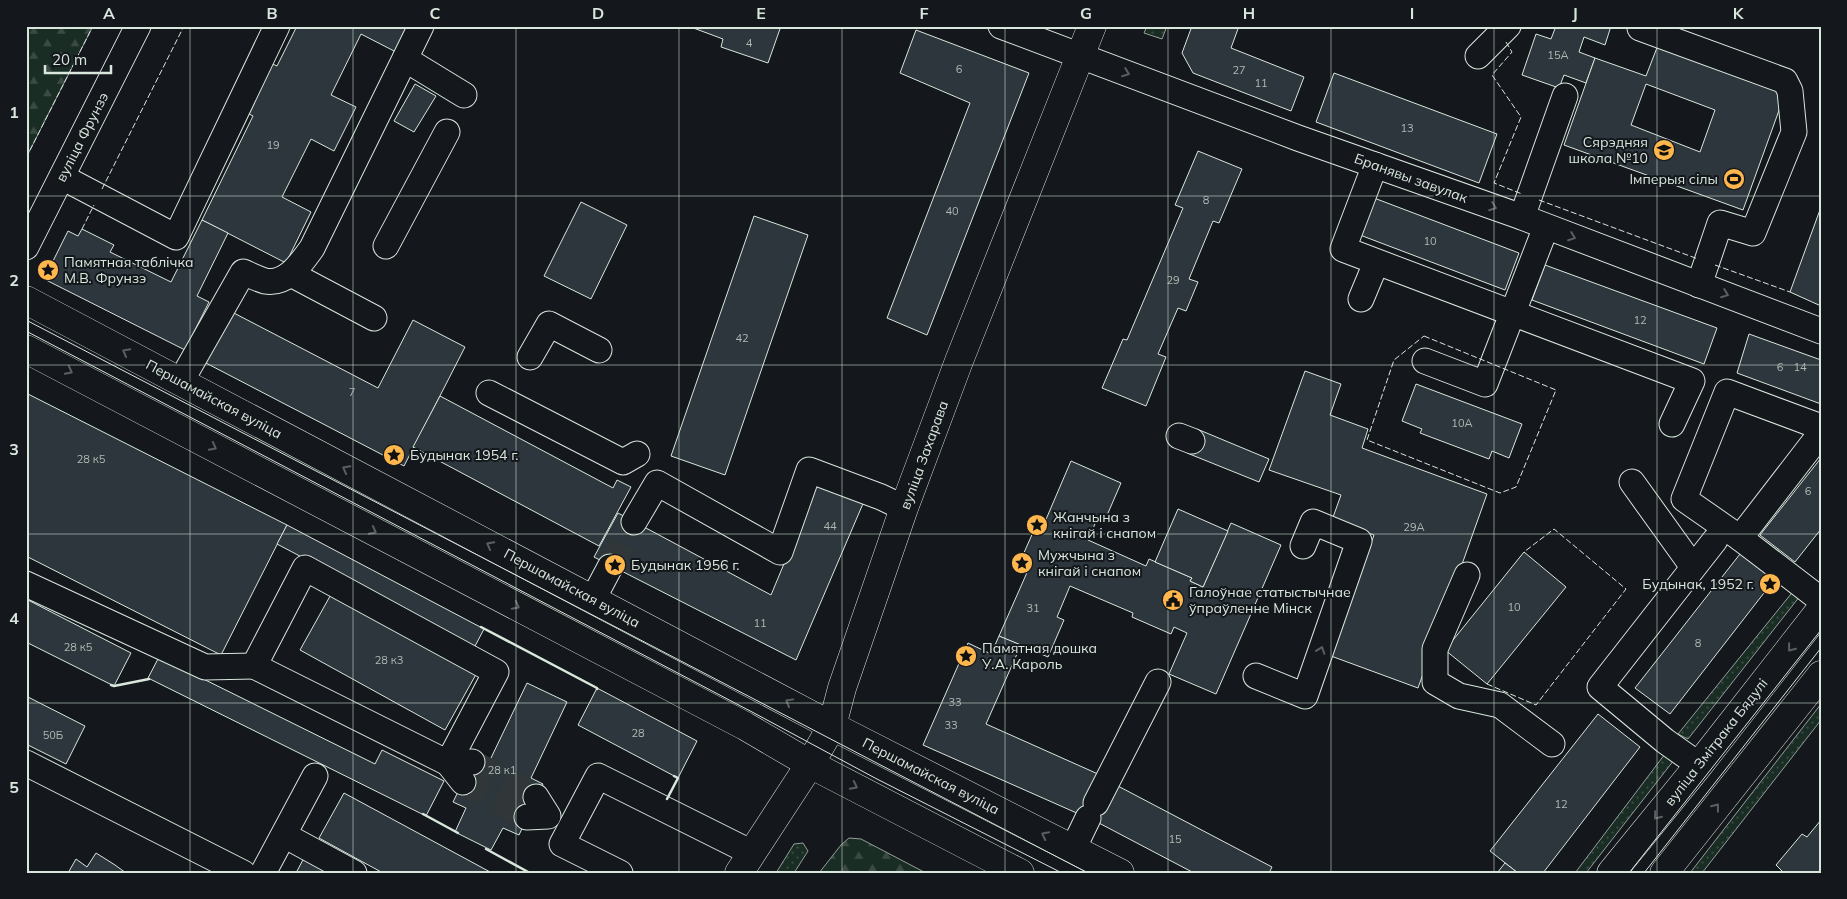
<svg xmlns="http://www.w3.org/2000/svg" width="1847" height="899" font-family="Mulish,sans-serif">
<defs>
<pattern id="green-dots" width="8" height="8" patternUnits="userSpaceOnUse" patternTransform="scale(1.25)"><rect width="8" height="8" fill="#1a2d24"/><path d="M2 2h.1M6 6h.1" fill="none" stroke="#3b4b43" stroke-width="1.8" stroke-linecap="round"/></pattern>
<pattern id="forest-firs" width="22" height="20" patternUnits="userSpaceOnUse" patternTransform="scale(1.25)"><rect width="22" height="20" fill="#1a2d24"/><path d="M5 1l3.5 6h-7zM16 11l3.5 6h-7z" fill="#3b4b43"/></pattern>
</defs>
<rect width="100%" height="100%" fill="#14181c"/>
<g fill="url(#green-dots)" stroke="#939e99">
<path d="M1147 26H1167L1162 39 1144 33Z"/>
<path d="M1795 589 1800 596 1688 739 1678 734Z"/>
<path d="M1821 704V720L1702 873H1690Z"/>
<path d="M1668 750 1674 760 1586 873H1575Z"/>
<path d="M803 843 808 851 794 873H776L794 844Z"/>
</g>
<g fill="url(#forest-firs)" stroke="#939e99">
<path d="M26 26H93L26 158Z"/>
<path d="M849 838 861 839 926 873H819L841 845Z"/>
</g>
<g fill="#2c363c" stroke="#d8e6dc" fill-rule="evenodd">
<path d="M297 26H409L396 52 361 34 331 95 356 107 334 151 311 139 282 197 311 212 286 263 202 220 253 116 243 111 268 62 277 66Z"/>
<path d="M688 26H781L768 63 721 47 723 39Z"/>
<path d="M1192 26H1239L1231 48 1304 77 1291 111 1193 73 1182 53Z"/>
<path d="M1556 26H1611L1605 45 1584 37 1579 52 1595 58 1586 83 1564 75 1559 88 1522 75 1536 34 1551 39Z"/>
<path d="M916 30 1029 73 927 335 887 318 970 103 900 73Z"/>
<path d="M1658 45 1786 91 1743 210 1564 145 1595 58 1646 76ZM1646 84 1715 110 1700 152 1631 125Z"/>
<path d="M1334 73 1497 134 1479 183 1316 122Z"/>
<path d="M415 84 436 96 414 132 394 121Z"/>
<path d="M1198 151 1242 169 1219 223 1213 221 1189 279 1198 282 1186 311 1178 308 1158 354 1166 357 1146 406 1102 388 1123 339 1127 340 1183 208 1175 205Z"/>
<path d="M1374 198 1519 253 1505 290 1360 235Z"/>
<path d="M581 202 627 225 591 299 544 276Z"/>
<path d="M1821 207V306L1790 292Z"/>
<path d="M754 216 808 235 725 475 671 456Z"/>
<path d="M202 220 228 233 197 296 209 302 185 350 44 279 68 231 78 236 82 229 114 245 110 252 171 282Z"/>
<path d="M1545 265 1717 328 1704 364 1532 300Z"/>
<path d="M230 311 378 388 413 320 465 347 404 466 204 362Z"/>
<path d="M1749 334 1821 360V404L1737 373Z"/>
<path d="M1305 371 1341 384 1330 415 1368 429 1362 448 1487 494 1418 688 1331 656 1374 535 1332 520 1341 495 1269 470Z"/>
<path d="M1416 384 1522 424 1509 458 1492 451 1489 459 1420 433 1422 429 1402 421Z"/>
<path d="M26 393 287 525 221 655 26 556Z"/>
<path d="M440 396 613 488 617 480 631 487 599 546 413 447Z"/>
<path d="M1197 429 1269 459 1259 482 1187 453Z"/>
<path d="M1821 458V529L1795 562 1760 535Z"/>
<path d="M1071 461 1121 483 1105 520 1098 517 1088 540 1146 566 1149 559 1192 578 1190 581 1203 587 1231 523 1281 545 1216 694 1169 674 1187 633 1174 627 1171 634 1132 617 1133 613 1070 586 1057 617 1064 620 1048 657 999 636 1029 568 1019 564 1038 521 1044 524Z"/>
<path d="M818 482 865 499 796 660 594 557 618 513 771 595Z"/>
<path d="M1178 509 1228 531 1203 587 1190 581 1192 578 1155 562Z"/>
<path d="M287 525 484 629 474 648 277 544Z"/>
<path d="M1524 552 1566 587 1487 684 1445 650Z"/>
<path d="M1740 554 1774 580 1670 714 1635 688Z"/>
<path d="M334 589 479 669 445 730 300 650Z"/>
<path d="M26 599 131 653 114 686 26 642Z"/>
<path d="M999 636 1021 645 986 724 1098 774 1105 807 1097 822 923 745 968 643 991 654Z"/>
<path d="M159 657 375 764 382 750 444 781 426 816 148 678Z"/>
<path d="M527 683 567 702 531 778 543 784 519 835 503 828 491 850 455 832 466 808 453 802 477 753 490 760Z"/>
<path d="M597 688 697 741 678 778 578 725Z"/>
<path d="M26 696 85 726 66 764 26 744Z"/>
<path d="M1598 714 1640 747 1543 873H1518L1490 851Z"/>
<path d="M1116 785 1272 867 1269 873H1194L1097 822Z"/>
<path d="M344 793 492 873H383L319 838Z"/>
<path d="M1821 820V873H1784L1776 865 1802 834 1807 837Z"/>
<path d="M96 853 115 865 126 873H68L76 859 87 867Z"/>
<path d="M306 854 335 873H296Z"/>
<path d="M1505 863 1518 873H1497Z"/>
</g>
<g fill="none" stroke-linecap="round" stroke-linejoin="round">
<g stroke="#313739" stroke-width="25" stroke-dasharray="25 12" stroke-linecap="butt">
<path d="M610 567 634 522"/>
<path d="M472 762 536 797"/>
<path d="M463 782 527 817"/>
</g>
<g stroke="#d8e6dc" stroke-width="27">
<g id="minor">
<path d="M1001 26 1298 138 1522 217 1821 331"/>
<path d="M1640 28 1785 81 1790 91 1794 132 1753 233 1720 223 1699 285"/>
<path d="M1478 56 1508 26"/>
<path d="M405 59 464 95"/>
<path d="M1375 165 1343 249 1692 381 1672 424"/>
<path d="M62 177 176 237 277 26"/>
<path d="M1522 217 1565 96"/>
<path d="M386 246 447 132"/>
<path d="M26 247 138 26"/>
<path d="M291 274 374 318"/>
<path d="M1361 299 1376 263"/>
<path d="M530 357 549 324 599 350"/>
<path d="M1425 361 1485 384 1546 227"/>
<path d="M181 381 243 272C250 275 258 279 265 281 287 285 301 263 312 248L421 26"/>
<path d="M489 393 623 462 637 454"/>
<path d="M1821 427 1727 392 1684 499 1740 538 1821 600"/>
<path d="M1179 436 1192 441"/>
<path d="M1632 482 1693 567"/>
<path d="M634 522 657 483 780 552 809 470 881 497 904 508"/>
<path d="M1740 538 1821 433"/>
<path d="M305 568 496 672 448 763 254 666Z"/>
<path d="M1467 575 1435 649V682L1459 696 1500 705 1552 744"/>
<path d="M26 584 205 667 254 666"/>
<path d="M593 599 610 567"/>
<path d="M1256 676 1305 696 1359 541 1313 522 1303 546"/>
<path d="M26 763 243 873"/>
<path d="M1699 765 1665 741 1600 687 1715 540"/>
<path d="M463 782 448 763 472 762"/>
<path d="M1096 803 1158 682"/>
<path d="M527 817 548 816 536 797"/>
<path d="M284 835 354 873"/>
<path d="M1073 849 1088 818"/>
<path d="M263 873 315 776"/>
<path d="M620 873 562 844 598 776 752 853"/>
</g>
</g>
<g stroke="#d8e6dc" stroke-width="29">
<g id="major">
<path d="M26 300 832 726 1120 873"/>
<path d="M26 349 745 726 810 764 1020 873"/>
<path d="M739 873 810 764 832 726 842 688 904 508 959 361 1092 26"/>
<path d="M1611 873 1699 765 1821 609"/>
<path d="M1664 873 1821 675"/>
</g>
</g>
<use href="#minor" stroke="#14181c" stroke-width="25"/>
<use href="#major" stroke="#14181c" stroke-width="28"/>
<g stroke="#d8e6dc" stroke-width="1">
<path d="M26 320 1088 873"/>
<path d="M26 331 754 713 875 778 1062 873"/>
<path d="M1629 873 1821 630"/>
<path d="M1644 873 1821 648"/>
</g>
<g stroke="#d8e6dc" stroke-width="1" stroke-dasharray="6 2.5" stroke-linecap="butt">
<path d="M1506 42 1512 52 1492 75 1521 117 1494 183 1522 194"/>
<path d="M26 158 93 26"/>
<path d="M102 189 184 26"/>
<path d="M1539 200 1698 259"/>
<path d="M82 229 94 205"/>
<path d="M1715 265 1790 292"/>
<path d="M1424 336 1556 390 1516 487 1500 493 1367 440 1394 360Z"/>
<path d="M1487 684 1536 705 1626 589 1554 529 1524 552"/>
</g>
<g stroke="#d8e6dc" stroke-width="2.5">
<path d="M481 627 597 688V689"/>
<path d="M111 685 114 686 149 679"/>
<path d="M667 799 678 778 674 776"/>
<path d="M423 814 458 833"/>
<path d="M486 849 530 873"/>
</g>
</g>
<defs><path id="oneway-chevron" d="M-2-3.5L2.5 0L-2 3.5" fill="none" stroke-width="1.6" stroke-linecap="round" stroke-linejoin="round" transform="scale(1.25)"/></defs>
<g stroke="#59605f">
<use href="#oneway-chevron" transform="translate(1126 73) rotate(21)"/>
<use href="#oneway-chevron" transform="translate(1493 207) rotate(20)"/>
<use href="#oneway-chevron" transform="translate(1572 237) rotate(21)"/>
<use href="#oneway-chevron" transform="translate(1725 294) rotate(21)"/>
<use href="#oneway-chevron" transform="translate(126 352) rotate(-152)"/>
<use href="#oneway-chevron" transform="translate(69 371) rotate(28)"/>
<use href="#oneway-chevron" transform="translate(213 447) rotate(28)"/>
<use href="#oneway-chevron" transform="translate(346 469) rotate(-152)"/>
<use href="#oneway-chevron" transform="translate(373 531) rotate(28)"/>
<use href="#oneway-chevron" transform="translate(490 545) rotate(-152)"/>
<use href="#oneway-chevron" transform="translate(516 606) rotate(28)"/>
<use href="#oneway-chevron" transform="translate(1791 648) rotate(128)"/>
<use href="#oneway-chevron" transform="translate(1321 650) rotate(-71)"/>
<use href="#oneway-chevron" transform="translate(789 702) rotate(-151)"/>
<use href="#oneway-chevron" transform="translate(854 786) rotate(27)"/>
<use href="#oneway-chevron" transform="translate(1716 807) rotate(-52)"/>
<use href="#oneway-chevron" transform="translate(1657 816) rotate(129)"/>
<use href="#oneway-chevron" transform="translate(1045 835) rotate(-153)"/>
</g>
<path fill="none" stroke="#d8e6dc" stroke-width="1" stroke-opacity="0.55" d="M190 26V873M353 26V873M516 26V873M679 26V873M842 26V873M1005 26V873M1168 26V873M1331 26V873M1494 26V873M1657 26V873M26 196H1821M26 365H1821M26 534H1821M26 703H1821"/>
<defs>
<g id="school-disc" transform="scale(1.125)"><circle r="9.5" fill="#ffb74d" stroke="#14181c"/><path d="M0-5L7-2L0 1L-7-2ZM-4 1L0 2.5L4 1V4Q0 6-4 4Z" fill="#111"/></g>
<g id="stadium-disc" transform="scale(1.125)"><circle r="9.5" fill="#ffb74d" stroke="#14181c"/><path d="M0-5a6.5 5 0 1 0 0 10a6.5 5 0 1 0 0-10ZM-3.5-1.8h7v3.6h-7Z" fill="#111"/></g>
<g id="sight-disc" transform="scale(1.125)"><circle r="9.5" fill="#ffb74d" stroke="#14181c"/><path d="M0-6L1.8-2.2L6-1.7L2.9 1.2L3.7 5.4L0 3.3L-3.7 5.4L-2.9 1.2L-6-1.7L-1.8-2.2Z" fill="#111"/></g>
<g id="civic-disc" transform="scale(1.125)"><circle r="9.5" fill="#ffb74d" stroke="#14181c"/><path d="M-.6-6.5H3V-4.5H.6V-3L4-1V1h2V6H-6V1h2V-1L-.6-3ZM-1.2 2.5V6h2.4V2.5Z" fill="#111"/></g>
</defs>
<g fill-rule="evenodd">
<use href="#school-disc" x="1664" y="150"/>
<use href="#stadium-disc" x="1734" y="179"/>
<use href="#sight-disc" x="48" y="270"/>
<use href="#sight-disc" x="394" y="455"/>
<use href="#sight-disc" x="1037" y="525"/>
<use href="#sight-disc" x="1022" y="563"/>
<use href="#sight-disc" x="615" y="565"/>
<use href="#sight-disc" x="1770" y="584"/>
<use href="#civic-disc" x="1173" y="600"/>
<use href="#sight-disc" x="966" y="656"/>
</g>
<g text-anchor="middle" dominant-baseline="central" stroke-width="4" stroke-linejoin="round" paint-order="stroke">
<g font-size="11" fill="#adbab4">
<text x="749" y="43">4</text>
<text x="1558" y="55">15А</text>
<text x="959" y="69">6</text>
<text x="1239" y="70">27</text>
<text x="1261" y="83">11</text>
<text x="1407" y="128">13</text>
<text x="273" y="145">19</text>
<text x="1206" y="200">8</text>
<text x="952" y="211">40</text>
<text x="1430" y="241">10</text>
<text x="1173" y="280">29</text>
<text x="1640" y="320">12</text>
<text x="742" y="338">42</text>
<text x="1780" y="367">6</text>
<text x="1800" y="367">14</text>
<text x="352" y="392">7</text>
<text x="1462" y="423">10А</text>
<text x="91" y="459">28 к5</text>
<text x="1808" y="491">6</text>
<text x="830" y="526">44</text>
<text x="1414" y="527">29А</text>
<text x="1514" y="607">10</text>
<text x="1033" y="608">31</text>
<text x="760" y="623">11</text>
<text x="1698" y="643">8</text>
<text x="78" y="647">28 к5</text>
<text x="389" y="660">28 к3</text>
<text x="955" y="702">33</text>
<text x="951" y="725">33</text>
<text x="638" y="733">28</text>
<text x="53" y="735">50Б</text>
<text x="502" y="770">28 к1</text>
<text x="1561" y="804">12</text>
<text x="1175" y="839">15</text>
</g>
<g font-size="14" fill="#d8e6dc" stroke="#14181c">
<text transform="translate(82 137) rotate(-63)">вуліца Фрунзэ</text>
<text transform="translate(1411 178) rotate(20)">Бранявы завулак</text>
<text transform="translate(214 399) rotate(28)">Першамайская вуліца</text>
<text transform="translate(924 455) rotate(-70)">вуліца Захарава</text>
<text transform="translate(572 588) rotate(28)">Першамайская вуліца</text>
<text transform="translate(1716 742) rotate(-52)">вуліца Змітрака Бядулі</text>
<text transform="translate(931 776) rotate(27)">Першамайская вуліца</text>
</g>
<g font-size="14" fill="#d8e6dc" stroke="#14181c" text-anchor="start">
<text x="1648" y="142" text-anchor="end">Сярэдняя<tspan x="1648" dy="16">школа №10</tspan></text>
<text x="1718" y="179" text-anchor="end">Імперыя сілы</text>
<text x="64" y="262">Памятная таблічка<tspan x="64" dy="16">М.В. Фрунзэ</tspan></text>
<text x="410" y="455">Будынак 1954 г.</text>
<text x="1053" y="517">Жанчына з<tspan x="1053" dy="16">кнігай і снапом</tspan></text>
<text x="1038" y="555">Мужчына з<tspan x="1038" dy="16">кнігай і снапом</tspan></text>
<text x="631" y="565">Будынак 1956 г.</text>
<text x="1754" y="584" text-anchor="end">Будынак, 1952 г.</text>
<text x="1189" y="592">Галоўнае статыстычнае<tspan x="1189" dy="16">ўпраўленне Мінск</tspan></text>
<text x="982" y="648">Памятная дошка<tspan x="982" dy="16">У.А. Кароль</tspan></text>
</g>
</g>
<rect width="1847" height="899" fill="none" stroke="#14181c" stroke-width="55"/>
<path d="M45 65v8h66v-8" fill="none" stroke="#d8e6dc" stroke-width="2.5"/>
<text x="52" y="65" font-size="15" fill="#d8e6dc" stroke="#14181c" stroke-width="4" paint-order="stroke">20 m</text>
<rect x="28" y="28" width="1792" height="844" fill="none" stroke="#d8e6dc" stroke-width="2"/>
<g font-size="16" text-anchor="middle" font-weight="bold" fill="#d8e6dc">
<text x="109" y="19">A</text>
<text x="272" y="19">B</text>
<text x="435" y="19">C</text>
<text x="598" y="19">D</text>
<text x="761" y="19">E</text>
<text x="924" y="19">F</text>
<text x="1086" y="19">G</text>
<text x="1249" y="19">H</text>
<text x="1412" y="19">I</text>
<text x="1575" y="19">J</text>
<text x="1738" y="19">K</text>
<text x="14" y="118">1</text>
<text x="14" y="286">2</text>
<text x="14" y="455">3</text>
<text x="14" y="624">4</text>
<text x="14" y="793">5</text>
</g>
</svg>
